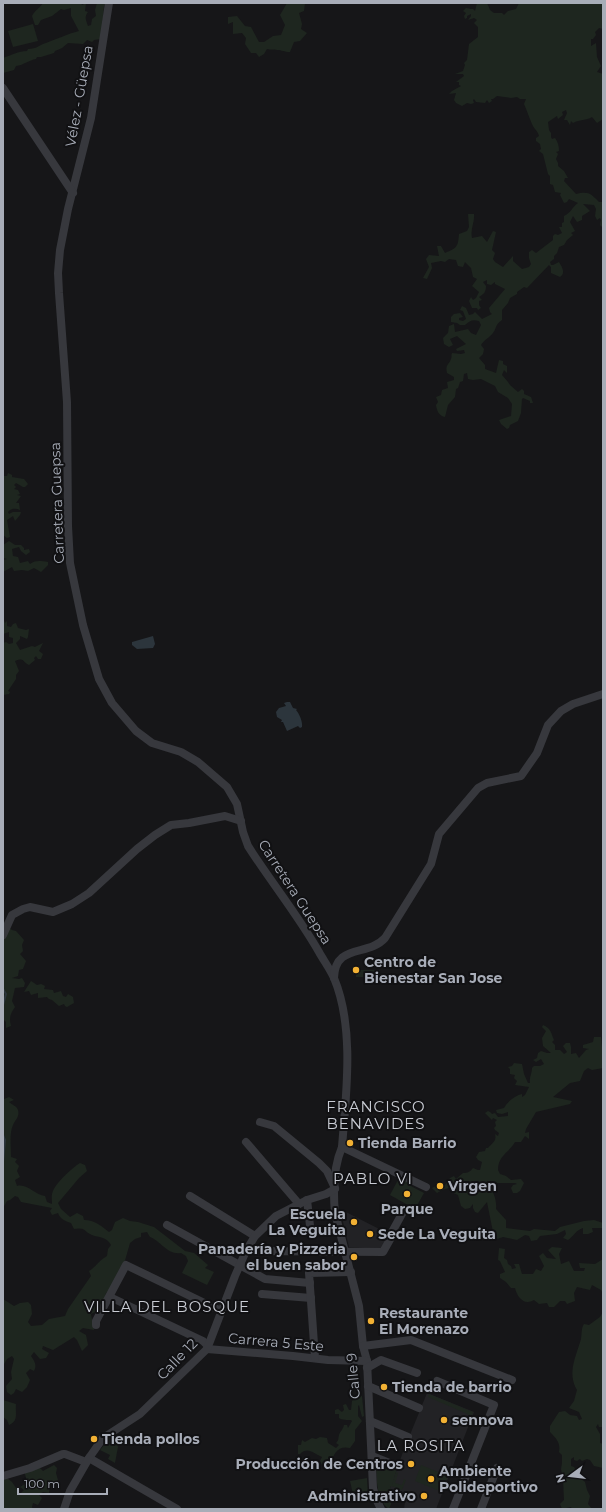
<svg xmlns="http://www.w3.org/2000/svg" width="606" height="1512" font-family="Montserrat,sans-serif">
<rect width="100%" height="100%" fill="#161618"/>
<g fill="#222225">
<path d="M340 1209 391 1235 380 1249 349 1247Z"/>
<path d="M427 1393 474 1412 436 1509H404L405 1502 387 1497 403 1452Z"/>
</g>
<g fill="#1e261f">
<path d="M43 3H81L82 5 86 3 85 11 88 12C84 17 86 20 88 26L91 25 92 19 96 16 95 10 97 3H106L104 6 101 39 94 40 92 42 87 40 83 44 68 43 62 48 55 51 54 53 41 57H37L36 59C29 60 24 65 16 66L14 70 3 73V58C12 55 18 51 27 51L28 49C37 49 39 45 46 43 57 39 67 34 79 31L71 16V8L64 10 61 9 52 16 41 20 38 25H35L32 16C35 10 40 8 43 3Z"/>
<path d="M287 3H305L304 11 299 13 302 24 301 29 307 33 300 41 294 42 290 52C284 52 282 50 277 50 274 49 271 50 267 49L264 54 259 57 256 53H251L245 44 246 38 242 33 233 34V22L228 24V17L237 16 245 26 251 27 259 42H264L273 36 281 35 285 25 280 15Z"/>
<path d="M477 3H483V4L487 3 490 10 494 13H502L504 15 508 11 516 9 519 3H603V29L599 28 595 32 596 35 593 39H591V46L596 43 597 57 601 66 597 72 603 74V119L597 123 592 117C586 121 580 119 573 123L571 121 570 125 567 120H564L567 113 566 110 562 112 563 115 558 119 557 116 548 122 549 130 551 133V137L552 139 555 138C558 142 559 146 559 151L556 152 558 154 556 159 558 163V166L564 171 568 178H565L564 181 576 194C589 191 591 194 599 202H603V228L600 225 601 220 600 218 597 220 595 216 596 209 594 205 583 204 590 211 582 216V220L577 222 573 216 570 222 575 231 571 233 573 235 567 240 564 245 559 247 557 253 554 256V259L550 262 551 265H553L559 262C562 267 566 273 560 277L551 273V267L549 265 527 288 524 287 517 292V294L510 298 508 303 502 310V320C494 326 497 328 493 333 489 338 484 340 481 345L484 349 483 354 479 358 485 365V369L496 373 499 360 503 361V364L507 366V373L504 370 502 375 508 382 510 385 518 392 522 389 524 391V394L531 397 533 403H530V401L523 398 522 399 521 413 518 421 510 425 509 428 507 429 501 424 499 420 511 416 512 404 508 398 498 392 495 386 481 379 473 380 468 379 467 373 464 374 463 381 460 382 458 388 456 389 455 397 448 405 445 417C439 416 437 411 436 405L438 402 436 397 441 395 442 390 448 388 447 382 454 380V377L447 373C445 364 449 365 451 359 452 357 451 355 452 353L461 354 465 353 464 350 457 351 456 349 466 344 457 336 450 339 453 345 449 347 444 344 443 338 448 333 449 326 454 324 455 332 468 329 471 333 476 335 481 325 479 321C472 319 470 321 465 325H460L457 323 451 322V317L454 314 460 313 463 317 459 318V320L463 321 466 319 463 311 460 310 462 306 466 308 469 315 473 314 475 312 482 319 492 314 490 312 489 308 505 289 495 284V282L491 285 487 284V280L483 282 486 286C486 292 484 294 479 297L482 300 479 301V305L481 308 478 310 477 308H472L469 301 471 297 473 300 476 298 479 292 472 286 477 279 473 277 471 268 465 262 463 267 458 266 456 260 449 259 445 262 441 261 431 263 432 268 427 279 423 278 429 267 426 259 429 255 439 256 437 246H441L445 253C457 248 458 247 459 234L467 231 469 227 468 214H474C475 222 470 229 472 238L482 236 487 242 493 231 496 232 492 250 495 253 493 259 495 262 503 267 513 256V261L522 269 529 267 531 264 529 258V252L532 250 536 253 553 240V236L555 234 558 235 562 233 559 227H562V223L564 222V216C572 212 572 207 578 203L569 199 567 202 564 203 560 195 561 193 555 192 553 185 550 184V176L548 174 543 154 539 151 541 149 540 144 536 141V138L539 136C538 131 534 129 532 124 529 117 527 111 524 104L526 99H520L517 97 511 98 497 96 493 99H491L492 101 489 103 487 100 485 103 476 102 474 99 473 100 474 103 471 104 467 103 462 106 456 103 454 100 456 93 449 94 452 91 461 86 459 85V82H456L464 76 463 74H455L463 71 465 65 464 63 467 60 469 44 478 37V27L474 23 477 20 474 18 468 20 471 16V14L467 16V18L465 19 464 16 466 13 463 11 466 8 471 9H473L475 11Z"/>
<path d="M33 24 38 41 13 47 8 31Z"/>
<path d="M8 473 12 475V477L24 479 28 484 25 487H23L16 483 14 485 16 487 14 489 18 490 20 494 17 495 21 496 16 503H19L20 510C16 508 11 508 8 512L9 514 13 512H21L20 515 15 521 13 516 7 520 10 537 7 538 3 535V476H7Z"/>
<path d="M9 541 15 545H21L24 548V550L29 549 30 552 26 555 21 551 19 547 12 549 13 556 18 557 20 563 28 561 30 564C36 560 40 561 48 562V565L41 572 34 568 28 571 22 570 14 571 12 567 3 572V560L7 559 3 558V545Z"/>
<path d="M3 618 5 623 7 621V626L11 627 13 624 16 623 18 628 26 630 29 629 28 637 27 639 20 636V639L16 643 20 650 32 646 35 647 43 643 39 651 43 654 41 659H38L36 656 34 658 35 660 29 665C22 662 25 657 15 661L19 671 16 675V679L8 691 10 692 9 694 3 695V643L6 642 9 644 13 643V638L9 637V632L3 634Z"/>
<path d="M8 927 12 930 16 931 24 940 22 945 23 951 20 954 26 961 23 969 19 970 18 976 12 978 19 979 22 978 25 983 24 987 15 988 12 1001 15 1007C10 1014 9 1018 11 1026L6 1028V1022L3 1019V938Z"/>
<rect x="356" y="970" width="24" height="7"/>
<path d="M31 981 37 985 41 984 45 986 44 989 53 990 54 993 61 991 63 996 66 997 68 994 73 997 74 1003 67 1007 65 1006 64 1004 59 1006 52 1000 49 999 47 997 38 998V993L31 995 29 991 24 992Z"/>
<path d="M543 1025C551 1028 551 1033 554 1040L552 1042 555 1045V1050H560L564 1054 567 1052 563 1046 566 1043H570L571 1047V1054L576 1053 579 1058 586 1050 589 1049 583 1048V1045L593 1042 594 1037H601L602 1047H603V1068L592 1070 588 1068 584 1071 580 1081 570 1083 553 1097 572 1101 570 1104 536 1112 526 1129 525 1133 529 1132V1139L525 1136 521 1142H515C509 1153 498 1155 498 1170L500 1174 506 1176 511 1180 521 1179 524 1183 520 1191 517 1193H513L511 1188 513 1185 517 1184 515 1183H498L491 1185C493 1195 497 1198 496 1209L506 1220V1228L530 1231 534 1229 555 1231 560 1227 584 1221 594 1220 603 1223V1228H592L593 1232 588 1234H583V1228C576 1230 574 1236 568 1240L563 1238 566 1234 565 1230 557 1234 540 1236 537 1240 531 1241 529 1236 525 1235 517 1240 503 1237 497 1239 494 1237 487 1202 478 1213 475 1212 473 1208V1204L470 1208 465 1209 461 1206 458 1195 451 1192 449 1188 442 1190 437 1193 432 1188 436 1186 438 1187 439 1185H445L450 1178 454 1176 456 1179 463 1173C468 1173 470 1172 473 1168L478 1170H480L482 1162 478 1160 476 1157 479 1152 485 1151 486 1148H488C492 1143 497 1141 495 1134L498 1136 499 1133 495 1130 494 1128 496 1126 495 1122 497 1120 493 1118 492 1120 485 1113 488 1111 490 1112 492 1114 495 1113 498 1117 508 1116V1112L502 1114 497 1113 496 1110 504 1108C507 1102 516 1095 522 1094V1097L525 1095 529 1087 515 1085 517 1081 514 1078 515 1075 510 1074V1069L508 1067 512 1066 514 1063 522 1064 524 1074 528 1083H530C529 1077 532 1074 532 1068L534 1066H540L544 1064 541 1059 536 1062 533 1060 537 1058 538 1053 541 1051 547 1053H551L543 1046 542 1038 546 1031 542 1027Z"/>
<path d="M3 1093 4 1099 9 1097 14 1100 9 1102C12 1105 17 1106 18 1110 20 1117 15 1120 13 1125 9 1134 11 1146 11 1157L17 1159 15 1162 19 1166 17 1171 20 1177 15 1180 17 1186C27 1183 35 1195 45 1196L47 1202 52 1204C52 1200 51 1195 53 1191 56 1183 73 1167 80 1163L85 1165 87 1171 79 1178 58 1203 61 1209 70 1217 77 1213 83 1216 84 1220C95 1220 101 1226 109 1232L112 1230 115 1222 123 1218 130 1221 138 1222 154 1227 185 1251 194 1253 208 1265 205 1268 214 1272 207 1285 182 1273 188 1261 186 1256 181 1253C167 1255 161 1241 150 1237L147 1232 141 1233V1237L135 1239 130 1243 124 1264 120 1268 112 1288 106 1293 105 1299 97 1311 91 1314 94 1330 83 1328 79 1331 86 1335 88 1345 82 1351 77 1340 74 1337 53 1350 43 1346 42 1349 49 1353 46 1358 40 1359 34 1352 31 1356C35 1362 37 1365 34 1371L30 1369 26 1373 30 1380 27 1387 22 1392 16 1389 14 1393 11 1395 7 1392 6 1386 12 1379 11 1372 14 1359 12 1356 7 1359 3 1366V1299L14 1306 20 1303 28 1302 31 1305 32 1314 28 1322 31 1326 42 1325 49 1319 65 1316 68 1309 91 1276 89 1271C97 1266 98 1261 107 1256L108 1249 111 1245C106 1236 99 1238 92 1235 83 1231 86 1227 74 1229L71 1223C65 1221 60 1219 58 1213L52 1215 50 1211 52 1208 21 1202 18 1197 15 1196 10 1200 7 1201 3 1208Z"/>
<path d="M399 1178 411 1184 410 1185 405 1183 424 1193 415 1209 390 1195Z"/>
<path d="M552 1247 562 1248 559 1254 561 1264 569 1261 574 1271H584L585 1268H580L579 1263 595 1264 603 1259V1294L601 1290 592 1285 590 1290 577 1287 574 1293 575 1301 567 1304 565 1301H560L554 1307H549L547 1303 539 1304 534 1300C524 1306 517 1297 515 1288H511L506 1282 500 1278V1274L505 1272 500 1261 498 1260 499 1248 505 1249 504 1258 507 1260 508 1264 511 1266 512 1269 516 1268 514 1264H519L522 1274H533L536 1269 541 1271 544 1266 539 1256 543 1253 547 1258 556 1259 548 1250Z"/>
<path d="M603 1312V1427H599L598 1424 596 1427 600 1434V1443L603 1444V1468L594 1466 590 1460 587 1459 582 1461 580 1459 577 1461 574 1460V1457L571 1459V1466L574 1467 580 1478 585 1482 587 1490 590 1496 588 1504 592 1509H572L571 1507 562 1509 560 1504 564 1500 563 1479 561 1469 562 1463V1455L559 1452C561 1443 556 1438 550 1432V1426L559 1412 565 1411 570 1415 577 1416 579 1420 582 1419 579 1412 569 1408 574 1401 577 1390C567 1372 576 1357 581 1339 582 1333 581 1329 584 1324L589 1325 600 1317Z"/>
<path d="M429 1394 473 1412 472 1416 428 1397Z"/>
<path d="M362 1396 364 1416 362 1417 359 1405 358 1406V1416L362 1421 355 1430V1441L350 1448C338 1445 333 1454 331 1464L326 1466 322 1465 320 1461 322 1457C314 1454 308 1446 300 1454H298V1445H301L302 1440 305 1442 312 1438 316 1439 320 1437 327 1438 328 1443 336 1448 339 1445 336 1443C339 1440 338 1439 339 1435 340 1431 343 1430 344 1425H347L348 1428 352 1421 351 1420C348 1420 342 1420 339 1418V1414H335V1410L338 1409 342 1412 344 1410 343 1405 346 1404 349 1410H351L352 1401 355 1398Z"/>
<path d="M3 1400 16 1404C15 1413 19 1421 9 1425L7 1420 3 1417Z"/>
<path d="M115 1436 118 1447 115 1463 108 1459 110 1455 100 1450 109 1439Z"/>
<path d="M376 1461 397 1469 392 1485 397 1472 398 1473 395 1483 402 1485 404 1479 406 1480 402 1490 391 1486 388 1497 393 1499 389 1509C375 1499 377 1477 376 1461Z"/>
<path d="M54 1465 57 1468 56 1473 58 1480 50 1485 49 1493 43 1492 39 1495 42 1498 38 1505 33 1503 32 1507 33 1509H3V1480L7 1478 12 1482 20 1494 24 1490 20 1487 25 1484 26 1478 24 1470 38 1466 43 1471Z"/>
<path d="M421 1465 448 1476 442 1492 415 1481Z"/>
<path d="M367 1478 368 1498 355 1503 350 1481Z"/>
</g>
<g fill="#2c353c">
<path d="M153 636 155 644 153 648 137 649 132 645V642Z"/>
<path d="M287 702H290L293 708 297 709 296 710C299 713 303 722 302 727L300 728 298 726 287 731 283 722H281L282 720 277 717 276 712 279 708 286 706 284 703Z"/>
</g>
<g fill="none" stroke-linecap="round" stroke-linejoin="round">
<g stroke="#2c353c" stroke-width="2">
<path d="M3 989 6 994 3 1005"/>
<path d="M3 1135 5 1140 3 1162"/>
</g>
<g stroke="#37383d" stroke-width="8">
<path d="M109 3 91 118 68 209 60 250 58 273 59 293 67 402 68 526 70 563 83 625 99 679 112 703 136 731 152 743 181 752 198 762 227 787 237 804 243 832 248 846C271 882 298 915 319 952 324 961 330 969 334 978 355 1028 346 1095 342 1147 334 1166 333 1192 335 1213L359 1306 363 1346 367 1361 373 1488 376 1499 381 1509"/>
<path d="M3 88 73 193"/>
<path d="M3 935 12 915 23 909 30 907 53 912 72 904 89 893 137 849 155 835 171 825 189 823 225 816 241 821"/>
<path d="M334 978C335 943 368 957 385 938L431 864 439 834 478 788 487 783 521 776 537 753 548 725 561 711 573 704 603 694"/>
<path d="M260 1122 274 1126 319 1163 327 1171 335 1188"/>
<path d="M246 1142 299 1204"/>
<path d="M342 1147 426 1187"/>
<path d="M190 1196 255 1236"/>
<path d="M307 1200 311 1234"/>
<path d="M167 1225 265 1279 310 1283"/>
<path d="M246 1251 383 1252 392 1236V1232L403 1212"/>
<path d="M262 1294 311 1298"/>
<path d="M110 1297 203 1341 208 1346"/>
<path d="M96 1325V1321L126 1265 221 1311"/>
<path d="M363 1346 411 1340 512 1380"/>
<path d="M207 1349 293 1356 328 1360 367 1361"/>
<path d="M315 1358 309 1273 351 1272"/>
<path d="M367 1368 381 1360 417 1373"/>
<path d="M437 1381 494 1405 453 1509"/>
<path d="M368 1386 419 1408"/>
<path d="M370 1421 408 1437"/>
<path d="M372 1456 397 1466"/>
<path d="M89 1458 177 1509"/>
<path d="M3 1476 30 1468 63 1454H65L86 1462"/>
<path d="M64 1509 70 1491 89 1458 103 1438 140 1414 207 1349 235 1276 246 1251 255 1236 276 1216 307 1200 326 1194 335 1189"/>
<path d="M481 1509 497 1468"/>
</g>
</g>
<g fill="#f2b134" stroke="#111113" stroke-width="1.5">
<circle cx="356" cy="970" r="4"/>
<circle cx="350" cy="1143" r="4"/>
<circle cx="440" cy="1186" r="4"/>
<circle cx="407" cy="1194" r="4"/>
<circle cx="354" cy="1222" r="4"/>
<circle cx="370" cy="1234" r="4"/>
<circle cx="354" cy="1257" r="4"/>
<circle cx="371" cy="1321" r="4"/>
<circle cx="384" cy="1387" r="4"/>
<circle cx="444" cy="1420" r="4"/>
<circle cx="94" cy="1439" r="4"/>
<circle cx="411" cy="1464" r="4"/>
<circle cx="431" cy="1479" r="4"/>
<circle cx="424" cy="1496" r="4"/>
</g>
<g text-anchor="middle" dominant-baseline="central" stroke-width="4" stroke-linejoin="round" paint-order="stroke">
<g font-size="14" fill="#a8adb8" stroke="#111113">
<text transform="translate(79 96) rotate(-80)">Vélez - Güepsa</text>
<text transform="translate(57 503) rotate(-92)">Carretera Guepsa</text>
<text transform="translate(295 892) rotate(57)">Carretera Guepsa</text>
<text transform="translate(276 1342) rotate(5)">Carrera 5 Este</text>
<text transform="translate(177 1359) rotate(-46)">Calle 12</text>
<text transform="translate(353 1376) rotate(-95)">Calle 9</text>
</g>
<g font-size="14" font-weight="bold" fill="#a8adb8" stroke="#111113" text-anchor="start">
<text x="364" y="962">Centro de<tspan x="364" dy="16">Bienestar San Jose</tspan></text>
<text x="358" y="1143">Tienda Barrio</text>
<text x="448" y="1186">Virgen</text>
<text x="407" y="1209" text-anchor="middle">Parque</text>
<text x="346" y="1214" text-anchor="end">Escuela<tspan x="346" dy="16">La Veguita</tspan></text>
<text x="378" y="1234">Sede La Veguita</text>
<text x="346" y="1249" text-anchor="end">Panadería y Pizzeria<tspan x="346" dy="16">el buen sabor</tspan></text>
<text x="379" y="1313">Restaurante<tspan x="379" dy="16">El Morenazo</tspan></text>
<text x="392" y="1387">Tienda de barrio</text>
<text x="452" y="1420">sennova</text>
<text x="102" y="1439">Tienda pollos</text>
<text x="403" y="1464" text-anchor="end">Producción de Centros</text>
<text x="439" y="1471">Ambiente<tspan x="439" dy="16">Polideportivo</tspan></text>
<text x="416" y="1496" text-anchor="end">Administrativo</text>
</g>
<g font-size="15" letter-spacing="1" fill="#c9ccd4" stroke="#111113">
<text x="376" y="1106">FRANCISCO<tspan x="376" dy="17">BENAVIDES</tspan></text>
<text x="373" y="1178">PABLO VI</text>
<text x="167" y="1306">VILLA DEL BOSQUE</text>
<text x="421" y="1445">LA ROSITA</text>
</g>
</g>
<rect width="606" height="1512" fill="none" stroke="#a8adb8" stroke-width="8"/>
<g transform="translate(570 1476) rotate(255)" stroke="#111113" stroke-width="3" paint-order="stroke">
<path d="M0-3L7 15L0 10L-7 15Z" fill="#a8adb8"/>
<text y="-6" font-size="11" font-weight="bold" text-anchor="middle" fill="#a8adb8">N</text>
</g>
<path d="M18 1488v6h89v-6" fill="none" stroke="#a8adb8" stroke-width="2"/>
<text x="24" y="1488" font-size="12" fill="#a8adb8" stroke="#111113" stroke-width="3" paint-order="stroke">100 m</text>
</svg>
